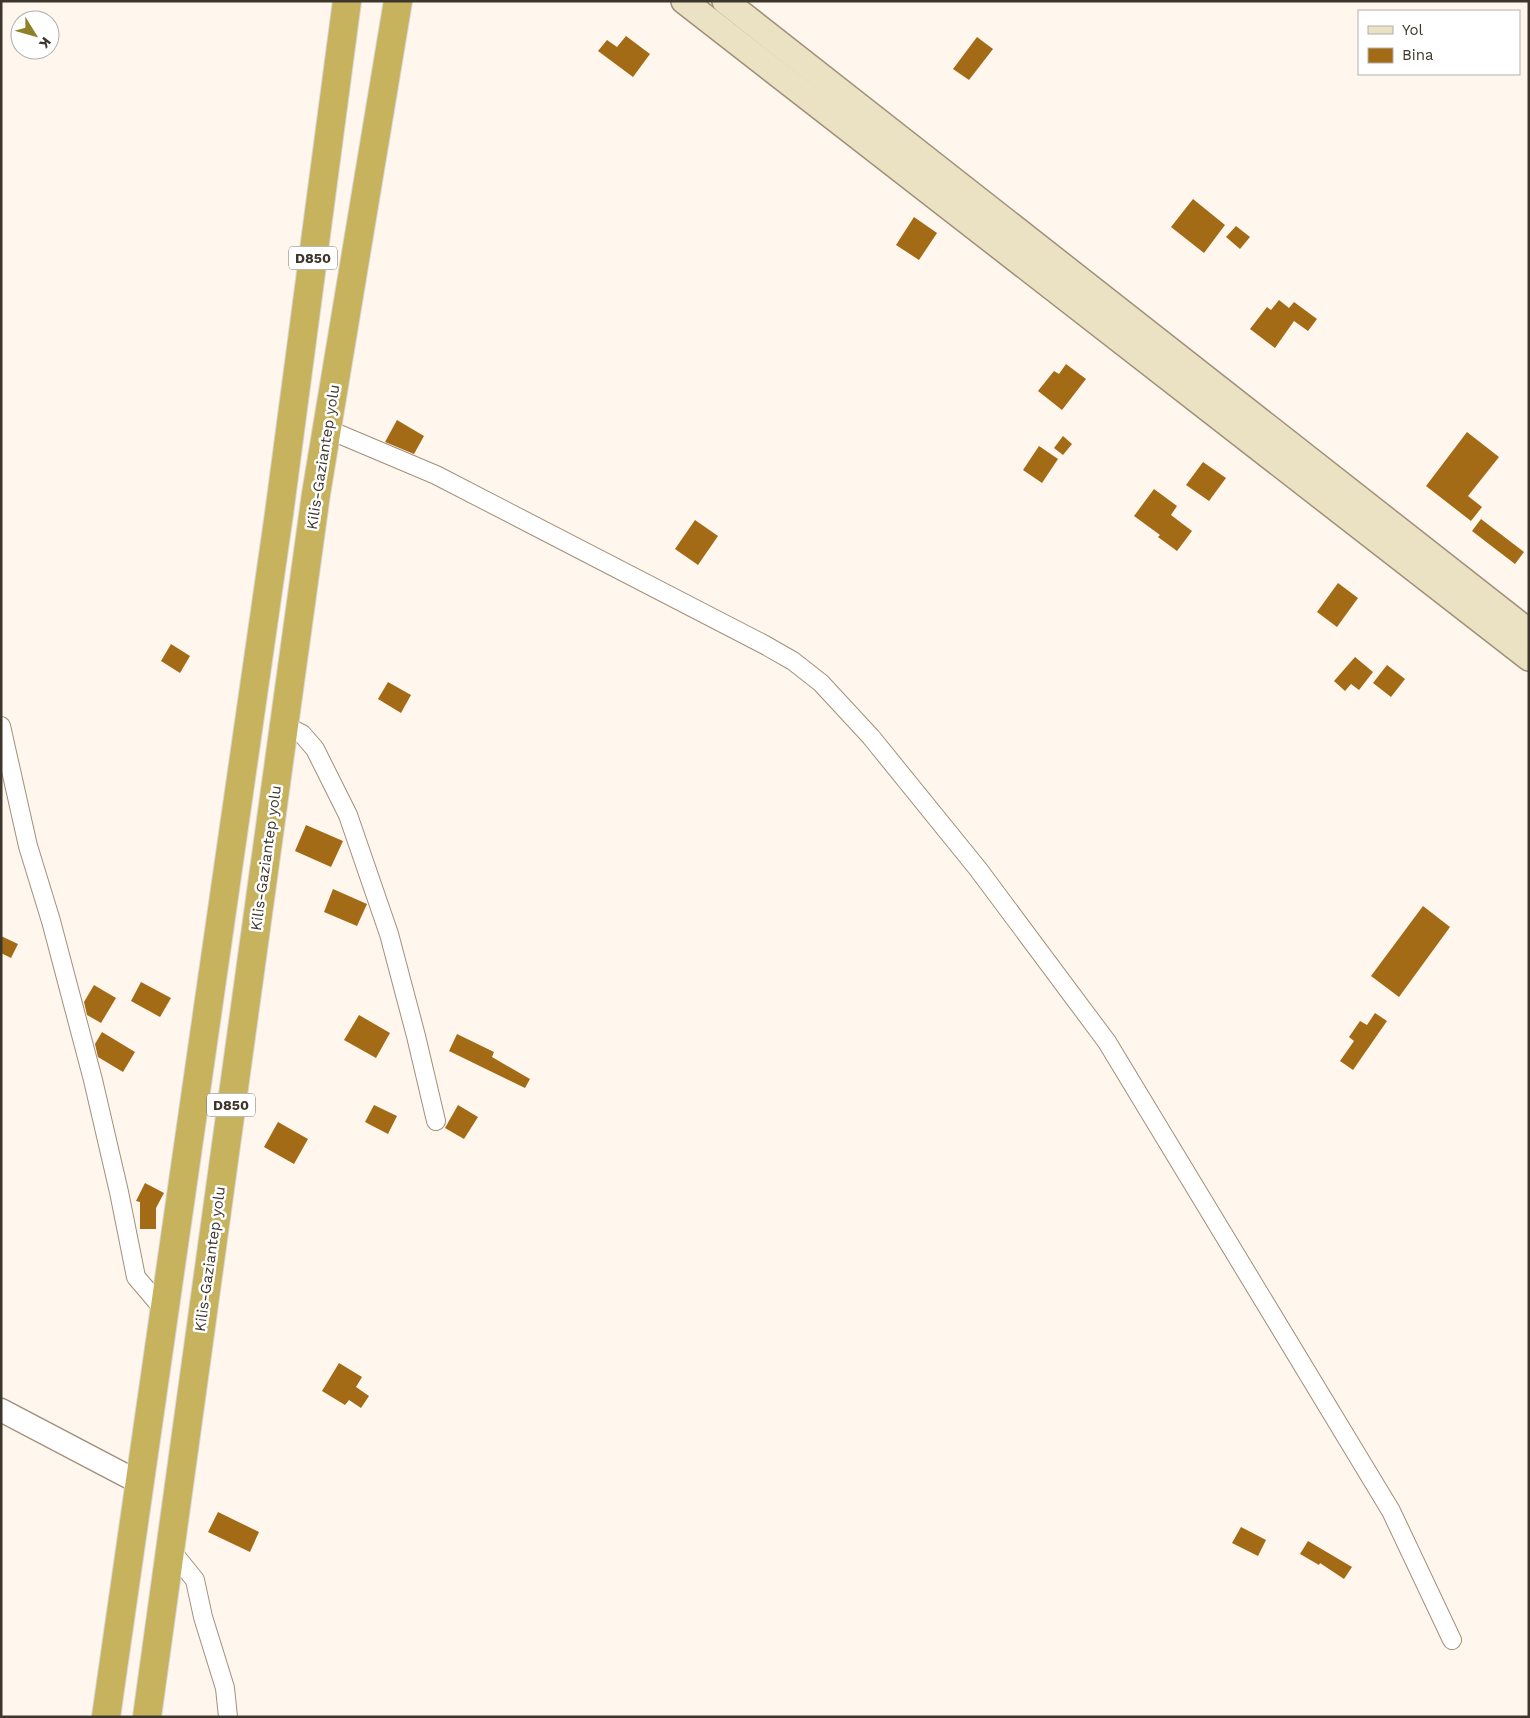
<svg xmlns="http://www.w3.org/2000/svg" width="1530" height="1718" font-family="'Work Sans',sans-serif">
<rect width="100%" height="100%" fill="#fff6ed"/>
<g fill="#a36b16">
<path d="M626 36 650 54 633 77 598 51 607 40 617 47Z"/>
<path d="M977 37 993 49 969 80 953 69Z"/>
<path d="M1193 199 1225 225 1204 253 1171 227Z"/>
<path d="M914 217 937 233 919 260 896 245Z"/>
<path d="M1236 226 1250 237 1240 249 1226 237Z"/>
<path d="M1279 300 1289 308 1294 302 1317 319 1308 331 1294 321 1275 348 1250 329 1267 307 1271 310Z"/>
<path d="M1066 364 1086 379 1062 410 1038 391 1054 371 1059 374Z"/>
<path d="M397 420 424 436 414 454 385 442Z"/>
<path d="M1467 432 1499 457 1468 496 1482 507 1471 521 1426 486Z"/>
<path d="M1063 436 1072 444 1063 455 1054 448Z"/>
<path d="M1039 446 1058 459 1042 483 1023 470Z"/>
<path d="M1203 462 1226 478 1209 501 1186 485Z"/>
<path d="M1154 489 1177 506 1171 515 1192 531 1177 551 1158 537 1160 535 1134 516Z"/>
<path d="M1481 519 1524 552 1515 564 1472 531Z"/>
<path d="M695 520 718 536 698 565 675 549Z"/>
<path d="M1338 583 1358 598 1337 627 1317 612Z"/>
<path d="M171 644 190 656 180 673 161 661Z"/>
<path d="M1355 657 1373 672 1359 690 1351 684 1345 691 1334 681Z"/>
<path d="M1387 665 1405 679 1391 697 1373 683Z"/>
<path d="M388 682 411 695 401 713 378 699Z"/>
<path d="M306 825 343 841 331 867 295 851Z"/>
<path d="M333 889 367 904 357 926 324 912Z"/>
<path d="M1423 906 1450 927 1399 997 1371 976Z"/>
<path d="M1 936 18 944 11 958 1 953Z"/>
<path d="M141 982 171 998 160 1017 131 1001Z"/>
<path d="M94 985 116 998 101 1023 87 1015 84 1002Z"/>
<path d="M1375 1013 1387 1021 1353 1070 1340 1061 1354 1041 1349 1037 1360 1021 1367 1025Z"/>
<path d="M359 1015 390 1033 376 1058 344 1040Z"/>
<path d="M102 1032 135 1052 123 1072 98 1057 95 1044Z"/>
<path d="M457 1034 494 1052 492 1057 530 1079 525 1088 449 1051Z"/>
<path d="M374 1105 397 1116 388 1134 365 1122Z"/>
<path d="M458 1105 478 1117 464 1139 445 1128Z"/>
<path d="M278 1122 308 1139 294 1164 264 1147Z"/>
<path d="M145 1183 164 1193 156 1208V1229H140V1202L136 1201Z"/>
<path d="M339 1363 362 1377 356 1387 369 1396 361 1408 349 1400 345 1405 322 1391Z"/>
<path d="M218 1512 259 1532 250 1552 208 1532Z"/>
<path d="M1241 1527 1266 1540 1258 1556 1232 1543Z"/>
<path d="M1308 1541 1352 1567 1344 1579 1320 1563 1319 1565 1300 1554Z"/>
</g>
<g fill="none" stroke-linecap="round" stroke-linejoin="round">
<g stroke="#a28f7a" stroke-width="20">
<g id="minor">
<path d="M327 429 436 475 765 645 793 661 821 683 871 737 978 869 1107 1042 1391 1511 1452 1640"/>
<path d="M284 725 302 734 315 749 348 815 389 934 416 1036 436 1121"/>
<path d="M1 726 28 846 51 921 93 1080 119 1192 136 1277 164 1310"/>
<path d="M170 1549 195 1580 203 1617 225 1688 228 1717"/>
</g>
</g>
<g stroke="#a28f7a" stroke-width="25">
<path id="tertiary" d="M1 1410 140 1483"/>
</g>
<g stroke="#a28f7a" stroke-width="28">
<g id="secondary">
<path d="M684 1 1529 658"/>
<path d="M725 1 1529 632"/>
</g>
</g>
<g stroke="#d8d7d5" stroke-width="30">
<g id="trunk">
<path d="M106 1717 279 514 347 1"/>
<path d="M147 1717 316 494 398 1"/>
</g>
</g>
<use href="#minor" stroke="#fff" stroke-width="18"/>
<use href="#tertiary" stroke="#fff" stroke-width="22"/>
<use href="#secondary" stroke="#eae2c2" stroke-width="25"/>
<use href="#trunk" stroke="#c7b25e" stroke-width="28"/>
</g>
<g text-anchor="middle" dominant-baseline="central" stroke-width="5" stroke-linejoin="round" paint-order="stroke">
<g fill="#fff" stroke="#77726b" stroke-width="1">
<rect x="289" y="246.5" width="48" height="23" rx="4"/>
<rect x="207" y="1093.5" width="48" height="23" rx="4"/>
</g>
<g font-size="14" font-weight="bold" fill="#3d362c">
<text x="313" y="258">D850</text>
<text x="231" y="1105">D850</text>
</g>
<g font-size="15" fill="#3d362c" stroke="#fff">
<text transform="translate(323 457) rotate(-81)">Kilis-Gaziantep yolu</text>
<text transform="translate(266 858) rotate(-82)">Kilis-Gaziantep yolu</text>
<text transform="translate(210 1259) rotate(-82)">Kilis-Gaziantep yolu</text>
</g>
</g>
<rect width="1530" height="1718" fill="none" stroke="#3d362c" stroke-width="5"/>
<rect x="1358" y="10" width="162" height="65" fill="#ffffff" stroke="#b1afab"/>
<rect x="1368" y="26" width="25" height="8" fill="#eae2c2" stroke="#b1afab"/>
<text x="1402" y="35" font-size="15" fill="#3d362c">Yol</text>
<rect x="1368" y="48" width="25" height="15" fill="#a36b16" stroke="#b1afab"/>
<text x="1402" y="60" font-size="15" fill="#3d362c">Bina</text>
<g transform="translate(35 35) rotate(127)"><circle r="24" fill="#ffffff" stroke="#b1afab"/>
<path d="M0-4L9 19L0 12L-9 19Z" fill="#8d8229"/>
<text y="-8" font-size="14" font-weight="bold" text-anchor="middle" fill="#3d362c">K</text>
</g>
</svg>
